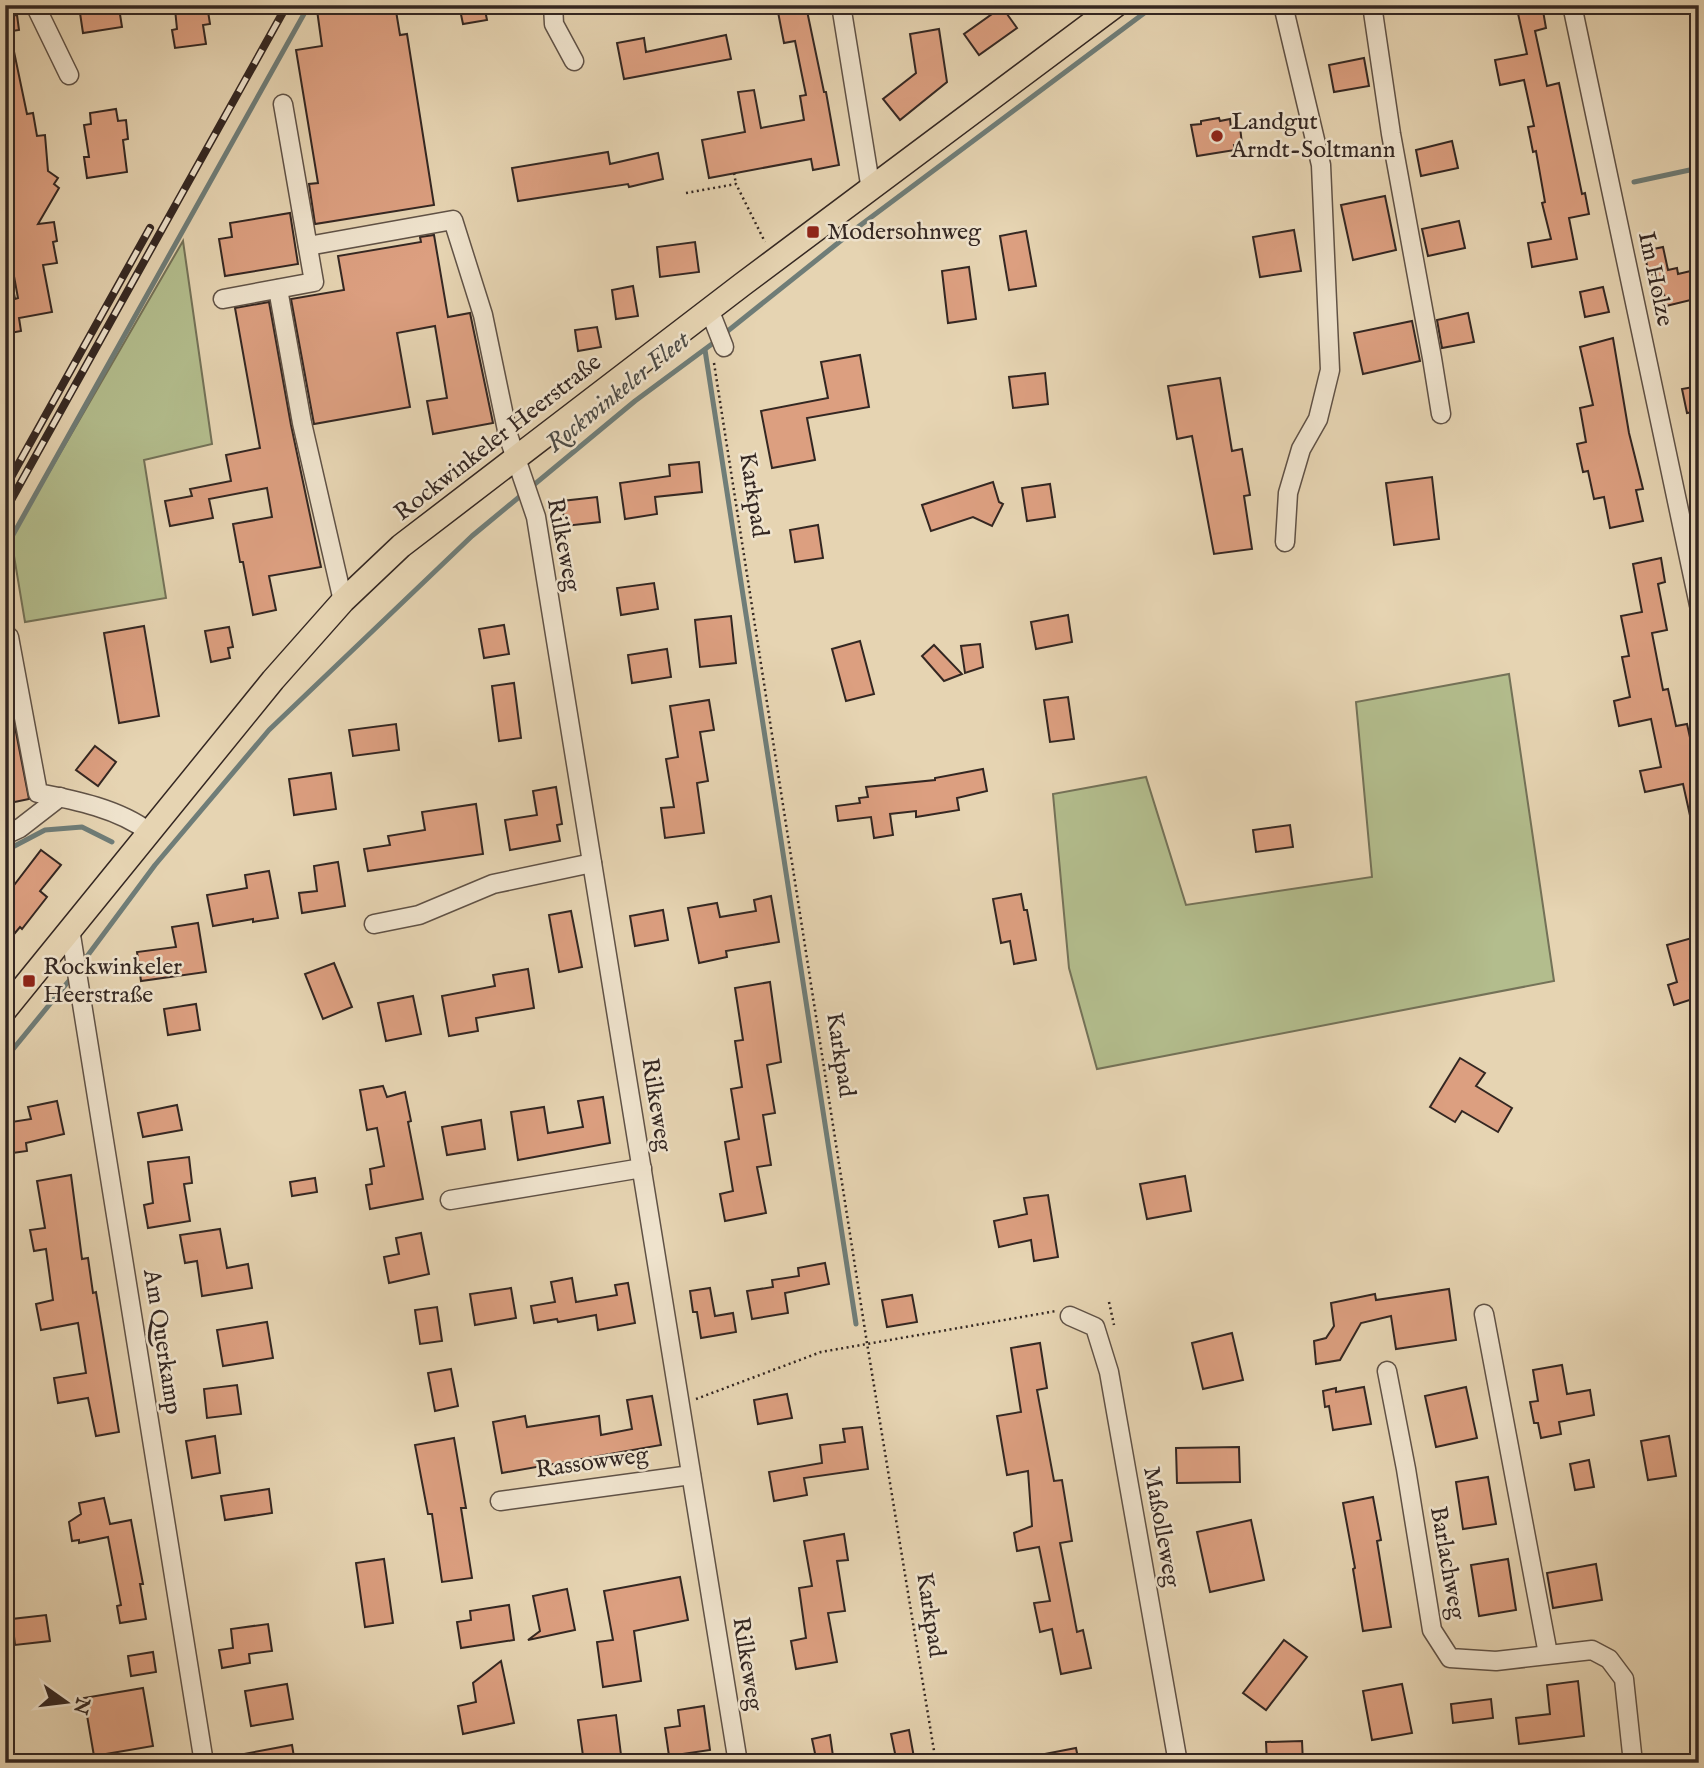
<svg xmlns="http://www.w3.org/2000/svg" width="1704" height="1768" font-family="'IM FELL English',serif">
<rect width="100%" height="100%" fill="#e6d4b2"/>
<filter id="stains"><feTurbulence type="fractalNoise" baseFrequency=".00286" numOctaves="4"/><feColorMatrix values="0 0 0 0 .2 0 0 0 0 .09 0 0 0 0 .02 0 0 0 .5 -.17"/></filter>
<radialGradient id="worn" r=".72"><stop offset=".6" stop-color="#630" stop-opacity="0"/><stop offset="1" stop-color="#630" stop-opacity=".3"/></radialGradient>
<g fill="#b3bd8d" stroke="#747258" stroke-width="2">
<path d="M183 241 212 444 144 460 166 598 25 622 11 538Z"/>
<path d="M1509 674 1554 981 1097 1069 1069 968 1053 794 1146 777 1186 905 1372 877 1356 702Z"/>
</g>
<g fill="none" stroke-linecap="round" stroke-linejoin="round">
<g stroke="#6f7d78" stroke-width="5">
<path d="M1634 182 1699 168"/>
<path d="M724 334 858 227 1155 5"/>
<path d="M705 350 856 1324"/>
<path d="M5 549 309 5"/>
<path d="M5 851 45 830 82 827 112 842"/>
<path d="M85 959 155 865 269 730 472 536 635 401 716 341"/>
<path d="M5 1059 72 977"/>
</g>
</g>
<g fill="#dc9f80" stroke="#342722" stroke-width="2">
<path d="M87 5H113V9L119 8 122 27 83 33 80 13 88 12Z"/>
<path d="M207 5 210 24 203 25 206 44 175 48 172 30 177 29 175 9Z"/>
<path d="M346 5H395L400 35 407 34 434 205 315 224 309 184 318 183 296 50 322 46 317 10Z"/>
<path d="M459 5H484L487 20 463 24Z"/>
<path d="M1535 5H1542L1546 28 1535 31 1547 86 1559 83 1582 194 1585 193 1589 214 1569 218 1577 259 1532 267 1528 243 1551 239 1542 203 1545 202 1536 151 1533 152 1528 127 1534 126 1524 80 1500 85 1495 60 1527 54 1517 9Z"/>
<path d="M806 6 824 92H826L839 165 813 170 811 159 709 178 702 140 745 132 738 92 754 90 761 128 804 120 800 96 806 95 795 41 784 43 778 12Z"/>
<path d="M1002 7 1017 28 979 55 964 34Z"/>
<path d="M17 15 19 30 5 32V16Z"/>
<path d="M939 29 947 82 900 120 883 99 916 73 910 34Z"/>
<path d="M726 35 731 59 624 79 617 43 644 38 646 52Z"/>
<path d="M5 42H12L27 114 33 113 37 136 45 135 48 171 58 178 54 184 59 188 38 224 54 222 57 241 53 242 57 263 43 265 52 312 19 318 21 331 5 334V283H12L15 299 18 298 9 249H13L8 214 5 215V139L13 138 5 94Z"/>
<path d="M1364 58 1369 86 1334 92 1329 65Z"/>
<path d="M116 109 118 121 126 120 128 139 123 140 127 172 87 178 84 157H89L84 125 91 124 90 113Z"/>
<path d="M1219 118 1220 121 1230 119 1231 129 1240 127 1242 144 1234 145 1235 150 1197 156 1191 125 1201 124V121Z"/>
<path d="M1452 141 1458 168 1421 176 1416 150Z"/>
<path d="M608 152 610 164 658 153 663 179 629 187 628 184 518 201 512 168Z"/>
<path d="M1385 196 1396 250 1353 260 1341 205Z"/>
<path d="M290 213 298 264 225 276 219 239 232 237 230 223Z"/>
<path d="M1459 221 1465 248 1428 256 1422 229Z"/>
<path d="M1294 230 1301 271 1260 277 1253 237Z"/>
<path d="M1026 231 1036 286 1009 290 1000 236Z"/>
<path d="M434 235 448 317 470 313 493 423 433 434 427 401 447 398 435 326 397 333 410 407 314 424 291 299 344 290 338 256 421 242 420 237Z"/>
<path d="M695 242 699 272 660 277 657 247Z"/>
<path d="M1663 247 1668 270 1677 268 1678 274 1695 270 1699 298 1666 306 1664 294 1659 295 1654 274 1649 275 1644 251Z"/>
<path d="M969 267 976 319 948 323 942 271Z"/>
<path d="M633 286 638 316 616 319 612 290Z"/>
<path d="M1603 287 1609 312 1585 317 1580 292Z"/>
<path d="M269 302 291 425 321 567 269 576 276 610 253 615 243 562H240L233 524 272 517 267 488 209 499 213 518 170 526 165 501 192 496 190 489 231 481 226 455 260 448 235 308Z"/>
<path d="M1468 313 1474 342 1442 348 1437 320Z"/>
<path d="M1412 321 1420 361 1363 374 1354 333Z"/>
<path d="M597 327 601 347 578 351 575 330Z"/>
<path d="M1613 338 1629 433 1643 489 1636 490 1643 521 1610 528 1604 497 1594 499 1588 471 1583 472 1577 444 1586 442 1580 408 1593 405 1580 347Z"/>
<path d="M860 355 869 407 807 418 815 460 772 468 761 411 828 398 821 362Z"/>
<path d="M1045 373 1048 404 1013 408 1009 377Z"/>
<path d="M1220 378 1232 451 1242 449 1250 495 1244 496 1252 549 1214 554 1192 436 1177 439 1168 386Z"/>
<path d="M1699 386V411L1687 413 1682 389Z"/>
<path d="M699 462 702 492 655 497 657 514 625 519 620 483 670 476 669 465Z"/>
<path d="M1432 477 1439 539 1394 545 1386 483Z"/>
<path d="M993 482 999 502 1003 504 992 526 973 517 931 531 922 505Z"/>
<path d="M1050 484 1055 517 1027 521 1022 488Z"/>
<path d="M597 497 600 522 565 526 562 501Z"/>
<path d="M818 525 823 558 795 562 790 530Z"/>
<path d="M1661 558 1665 582 1658 584 1667 630 1652 633 1663 690 1668 689 1676 726 1687 724 1699 778V828L1693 829 1683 784 1645 792 1640 771 1661 767 1651 719 1619 726 1614 701 1630 697 1622 657 1629 656 1621 616 1642 612 1633 564Z"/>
<path d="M654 583 658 609 621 615 617 588Z"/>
<path d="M1068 615 1072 642 1036 649 1031 622Z"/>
<path d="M731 616 736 663 700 667 695 620Z"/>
<path d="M504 625 509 654 484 658 479 629Z"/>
<path d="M144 626 159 716 119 723 104 633Z"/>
<path d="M229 627 233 647 228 648 230 658 211 662 205 631Z"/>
<path d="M860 641 874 694 846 701 832 649Z"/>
<path d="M980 644 983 667 965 673 961 646Z"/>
<path d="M934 645 962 674 944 681 922 656Z"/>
<path d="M667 649 671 677 632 683 628 655Z"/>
<path d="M514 683 521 738 499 741 492 686Z"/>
<path d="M8 691 29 799 5 804V692Z"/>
<path d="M1068 697 1074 739 1050 742 1044 700Z"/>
<path d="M709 700 714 730 700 732 708 781 697 783 704 833 665 838 661 808 674 807 666 759 678 757 670 706Z"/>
<path d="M396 724 399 750 353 756 349 730Z"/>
<path d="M95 746 116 762 98 786 76 770Z"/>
<path d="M983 769 987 791 957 798 959 810 916 817V811L890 814 893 835 874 838 871 817 838 821 836 806 860 803 859 798 868 797 866 787 935 780V778Z"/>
<path d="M331 773 336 809 294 815 289 779Z"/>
<path d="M556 787 562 824 557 825 560 841 510 850 505 820 537 815 533 791Z"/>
<path d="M476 804 483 854 368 871 364 849 390 845 388 836 425 830 422 812Z"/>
<path d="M1290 825 1293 847 1256 852 1253 830Z"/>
<path d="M41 850 61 865 40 891 47 897 22 929 20 927 5 945V897Z"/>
<path d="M338 862 345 906 302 913 299 893 317 891 314 866Z"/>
<path d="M269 871 278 918 253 922V919L213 926 207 895 247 888 245 875Z"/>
<path d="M1021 894 1024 910H1027L1036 960 1014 964 1010 941 1001 943 993 899Z"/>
<path d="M771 896 779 942 726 951 727 957 699 963 688 908 717 903 720 917 756 911 754 900Z"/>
<path d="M663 910 668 940 635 946 630 916Z"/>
<path d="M571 911 582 967 559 972 549 915Z"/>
<path d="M198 923 206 972 141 981 137 952 176 947 172 927Z"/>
<path d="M1699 936V997L1674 1005 1668 985 1677 982 1667 945Z"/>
<path d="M334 963 352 1007 323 1019 305 974Z"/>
<path d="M528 969 534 1008 476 1018 478 1031 449 1036 442 996 495 986 493 975Z"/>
<path d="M770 982 781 1062 767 1065 775 1113 763 1115 771 1165 757 1167 766 1213 725 1221 720 1194 733 1191 725 1142 739 1139 731 1089 742 1087 735 1041 743 1040 735 988Z"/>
<path d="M413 996 421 1034 386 1041 378 1003Z"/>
<path d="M196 1004 200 1030 168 1035 164 1009Z"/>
<path d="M1460 1058 1485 1073 1476 1086 1512 1108 1498 1132 1462 1111 1455 1122 1430 1107Z"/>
<path d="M383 1086 387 1097 405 1092 411 1121 408 1122 423 1199 370 1209 366 1185 372 1184 370 1169 384 1166 377 1128 367 1130 360 1090Z"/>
<path d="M603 1097 610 1143 518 1160 511 1112 544 1107 548 1133 583 1127 578 1101Z"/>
<path d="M57 1101 64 1134 26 1143 27 1151 5 1154V1123L31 1119 28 1107Z"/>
<path d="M177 1105 182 1130 143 1137 138 1113Z"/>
<path d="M481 1120 485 1149 447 1155 442 1127Z"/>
<path d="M189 1157 192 1183 184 1184 190 1221 148 1228 144 1205 153 1203 148 1162Z"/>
<path d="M71 1175 82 1259 88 1258 93 1293 96 1292 119 1432 96 1436 88 1398 58 1403 54 1378 86 1373 78 1323 41 1330 36 1304 53 1300 46 1249 34 1251 30 1230 45 1228 37 1181Z"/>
<path d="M1185 1176 1191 1211 1147 1219 1140 1184Z"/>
<path d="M315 1178 317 1192 292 1196 290 1182Z"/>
<path d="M1048 1195 1058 1257 1034 1261 1031 1240 999 1247 994 1221 1027 1214 1024 1198Z"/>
<path d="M220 1229 227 1268 248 1264 252 1288 202 1296 197 1261 185 1263 180 1235Z"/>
<path d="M421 1233 429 1274 389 1283 384 1257 399 1254 396 1238Z"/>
<path d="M825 1263 829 1284 785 1293 788 1313 752 1319 747 1291 773 1287 772 1280 799 1276 798 1268Z"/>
<path d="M572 1278 576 1302 617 1295 615 1285 628 1283 635 1323 598 1330 596 1315 558 1322 557 1319 534 1323 531 1306 555 1302 551 1282Z"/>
<path d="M511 1288 516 1318 475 1325 470 1294Z"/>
<path d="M710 1288 715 1316 733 1313 736 1332 701 1338 697 1312H693L690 1291Z"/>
<path d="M1449 1289 1456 1340 1396 1349 1391 1316 1361 1323 1340 1360 1316 1364 1314 1341 1326 1338 1334 1326 1331 1303 1375 1294 1376 1300Z"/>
<path d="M912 1295 917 1322 887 1327 882 1300Z"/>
<path d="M437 1307 442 1341 420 1344 415 1310Z"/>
<path d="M267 1322 273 1358 223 1366 217 1330Z"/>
<path d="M1232 1333 1243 1380 1203 1389 1192 1343Z"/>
<path d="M1040 1343 1047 1388 1037 1390 1054 1481 1062 1480 1072 1541 1060 1543 1077 1632 1083 1630 1091 1668 1061 1674 1052 1629 1040 1632 1034 1603 1050 1601 1039 1547 1017 1551 1014 1533 1032 1526 1028 1471 1007 1475 997 1416 1021 1412 1011 1348Z"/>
<path d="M1562 1365 1567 1394 1590 1390 1594 1415 1559 1422 1561 1434 1541 1438 1538 1423H1534L1530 1402 1538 1401 1533 1370Z"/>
<path d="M451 1369 458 1406 435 1411 428 1373Z"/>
<path d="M237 1385 241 1414 207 1418 204 1389Z"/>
<path d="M1364 1387 1371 1424 1333 1430 1329 1406 1325 1407 1323 1391 1336 1388V1392Z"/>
<path d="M1466 1387 1477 1438 1436 1447 1425 1396Z"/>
<path d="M787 1394 792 1418 758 1424 754 1400Z"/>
<path d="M652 1396 661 1445 502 1473 493 1422 525 1416 527 1427 599 1416 601 1435 632 1429 627 1400Z"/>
<path d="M862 1427 868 1469 804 1478 807 1495 774 1501 769 1472 822 1463 820 1445 845 1442 843 1429Z"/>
<path d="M215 1436 220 1473 192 1478 186 1441Z"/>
<path d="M1669 1436 1676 1476 1648 1480 1641 1441Z"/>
<path d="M454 1438 466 1508H461L472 1578 442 1582 432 1514H428L415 1445Z"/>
<path d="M1239 1447 1240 1482 1177 1483 1176 1448Z"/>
<path d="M1589 1460 1594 1487 1575 1490 1570 1464Z"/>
<path d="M1488 1477 1496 1524 1463 1529 1456 1482Z"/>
<path d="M269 1489 272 1513 225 1520 221 1496Z"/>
<path d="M1373 1497 1381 1540 1377 1541 1391 1627 1363 1631 1353 1569 1355 1568 1343 1503Z"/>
<path d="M104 1498 110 1524 131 1520 143 1584H140L146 1619 120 1623 117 1606 121 1605 108 1537 79 1543V1540L72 1541 69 1522 81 1514 79 1503Z"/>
<path d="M1251 1520 1264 1580 1210 1592 1197 1532Z"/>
<path d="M844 1534 848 1560 837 1561 845 1611 828 1613 837 1662 796 1669 791 1641 806 1638 799 1588 812 1586 804 1541Z"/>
<path d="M384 1559 393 1623 365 1627 356 1563Z"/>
<path d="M1508 1559 1516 1610 1479 1616 1471 1565Z"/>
<path d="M1596 1564 1602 1600 1553 1608 1547 1573Z"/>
<path d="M680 1577 688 1620 634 1631 641 1681 603 1687 597 1642 613 1640 604 1591Z"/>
<path d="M567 1589 575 1630 528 1640 540 1631 533 1596Z"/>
<path d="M509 1605 514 1640 461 1648 457 1622 471 1620 470 1611Z"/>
<path d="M46 1615 50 1641 15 1645 12 1619Z"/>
<path d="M268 1624 272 1651 249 1654 250 1663 222 1668 219 1650 233 1648 231 1629Z"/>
<path d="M1284 1640 1307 1657 1266 1710 1243 1693Z"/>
<path d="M153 1652 156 1672 131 1676 128 1656Z"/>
<path d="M501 1661 514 1723 463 1734 458 1706 476 1702 473 1683Z"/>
<path d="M1578 1681 1584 1736 1519 1744 1516 1718 1550 1714 1547 1685Z"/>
<path d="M287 1684 293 1719 251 1726 245 1691Z"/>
<path d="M1402 1684 1412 1733 1372 1740 1363 1691Z"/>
<path d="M143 1688 153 1746 94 1756 84 1698Z"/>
<path d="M1491 1699 1493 1718 1453 1723 1451 1704Z"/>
<path d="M704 1706 710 1750 669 1756 665 1728 680 1726 678 1710Z"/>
<path d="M616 1715 622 1763H584L578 1720Z"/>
<path d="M909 1730 915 1763H897L891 1734Z"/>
<path d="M830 1735 834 1763H817L812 1739Z"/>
<path d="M1302 1741 1303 1763H1267L1266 1742Z"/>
<path d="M292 1745 295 1763H233V1756Z"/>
<path d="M1076 1748 1079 1763H1034V1756Z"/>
</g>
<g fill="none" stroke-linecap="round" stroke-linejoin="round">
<g stroke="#605246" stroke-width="21">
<g id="minor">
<path d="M35 5 69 75"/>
<path d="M553 5 554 24 574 61"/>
<path d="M841 5 871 190"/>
<path d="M1283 5 1321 165 1330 370 1318 419 1301 449 1288 493 1285 542"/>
<path d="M1372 5 1391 134 1432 358 1441 414"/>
<path d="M1572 5 1699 605"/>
<path d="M308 246 453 220 483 315 508 435 536 517 738 1763"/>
<path d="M278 289 302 423 343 601"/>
<path d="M223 299 314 282 283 104"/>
<path d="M709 309 724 347"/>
<path d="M9 637 38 793C75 800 119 809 149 832"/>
<path d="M5 835 20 828 60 797"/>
<path d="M374 924 419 915 493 884 592 863"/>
<path d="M70 929 204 1763"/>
<path d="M450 1200 642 1168"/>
<path d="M1484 1314 1548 1654"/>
<path d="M1070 1316 1095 1327 1109 1372 1178 1763"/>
<path d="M1387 1371 1406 1469 1432 1630 1450 1658 1496 1661 1592 1650 1609 1659 1624 1679 1633 1763"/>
<path d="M500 1501 691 1475"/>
</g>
</g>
<g stroke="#342722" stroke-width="26">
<path id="major" d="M5 1010 273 680 343 601 401 546 743 284 1116 5"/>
</g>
<g stroke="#342722" stroke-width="2.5" stroke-dasharray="2 3.5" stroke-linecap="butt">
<path d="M734 173 736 184"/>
<path d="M686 193 736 184 765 242"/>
<path d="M714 363 867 1343 936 1763"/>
<path d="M1109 1302 1114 1325"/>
<path d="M696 1399 821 1352 1056 1311"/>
</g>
<use href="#minor" stroke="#efe3cd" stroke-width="18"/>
<use href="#major" stroke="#e6d4b2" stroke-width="23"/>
<g stroke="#342722" stroke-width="8">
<g id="rail">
<path d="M5 488 150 228"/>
<path d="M5 511 287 5"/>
</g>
</g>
<use href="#rail" stroke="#efe3cd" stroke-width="5" stroke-dasharray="16" stroke-linecap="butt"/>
</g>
<g fill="#8f2418" stroke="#efe3cd" stroke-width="2.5">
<circle cx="1217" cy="136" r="7"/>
<rect x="806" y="225" width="14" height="14" rx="3.5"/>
<rect x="22" y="974" width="14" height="14" rx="3.5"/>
</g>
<g text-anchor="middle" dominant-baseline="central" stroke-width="5" stroke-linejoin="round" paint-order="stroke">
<g font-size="24" fill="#342722" stroke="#efe3cd" text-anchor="start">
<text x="1231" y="122">Landgut<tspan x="1231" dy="28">Arndt-Soltmann</tspan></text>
<text x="827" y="232">Modersohnweg</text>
<text x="43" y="967">Rockwinkeler<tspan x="43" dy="28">Heerstraße</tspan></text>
</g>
<g font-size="24" fill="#342722" stroke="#efe3cd">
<text transform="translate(1655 279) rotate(78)">Im Holze</text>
<text transform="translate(498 438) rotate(-38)">Rockwinkeler Heerstraße</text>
<text transform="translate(753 495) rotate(81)">Karkpad</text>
<text transform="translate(563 545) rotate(79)">Rilkeweg</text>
<text transform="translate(840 1055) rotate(81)">Karkpad</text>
<text transform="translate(656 1105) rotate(81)">Rilkeweg</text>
<text transform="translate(162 1342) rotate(81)">Am Querkamp</text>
<text transform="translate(592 1463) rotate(-8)">Rassowweg</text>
<text transform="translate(1161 1527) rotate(80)">Maßolleweg</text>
<text transform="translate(1447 1563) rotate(80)">Barlachweg</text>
<text transform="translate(930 1615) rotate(81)">Karkpad</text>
<text transform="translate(747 1664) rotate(81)">Rilkeweg</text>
</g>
<g font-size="26" font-style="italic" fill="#4d4b46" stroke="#efe3cd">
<text transform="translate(618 392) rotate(-39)">Rockwinkeler Fleet</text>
</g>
</g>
<rect width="1704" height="1768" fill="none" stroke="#e6d4b2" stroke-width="28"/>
<rect x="7" y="7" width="1690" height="1754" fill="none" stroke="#342722" stroke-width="3.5"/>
<rect x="14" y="14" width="1676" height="1740" fill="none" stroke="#342722" stroke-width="2"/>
<g transform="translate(66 1702) rotate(104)" stroke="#efe3cd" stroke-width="5" paint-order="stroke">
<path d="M0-5L12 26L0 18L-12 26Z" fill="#342722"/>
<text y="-10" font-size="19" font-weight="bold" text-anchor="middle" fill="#342722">N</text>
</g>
<rect width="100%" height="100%" filter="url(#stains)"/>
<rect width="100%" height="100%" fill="url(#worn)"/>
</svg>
